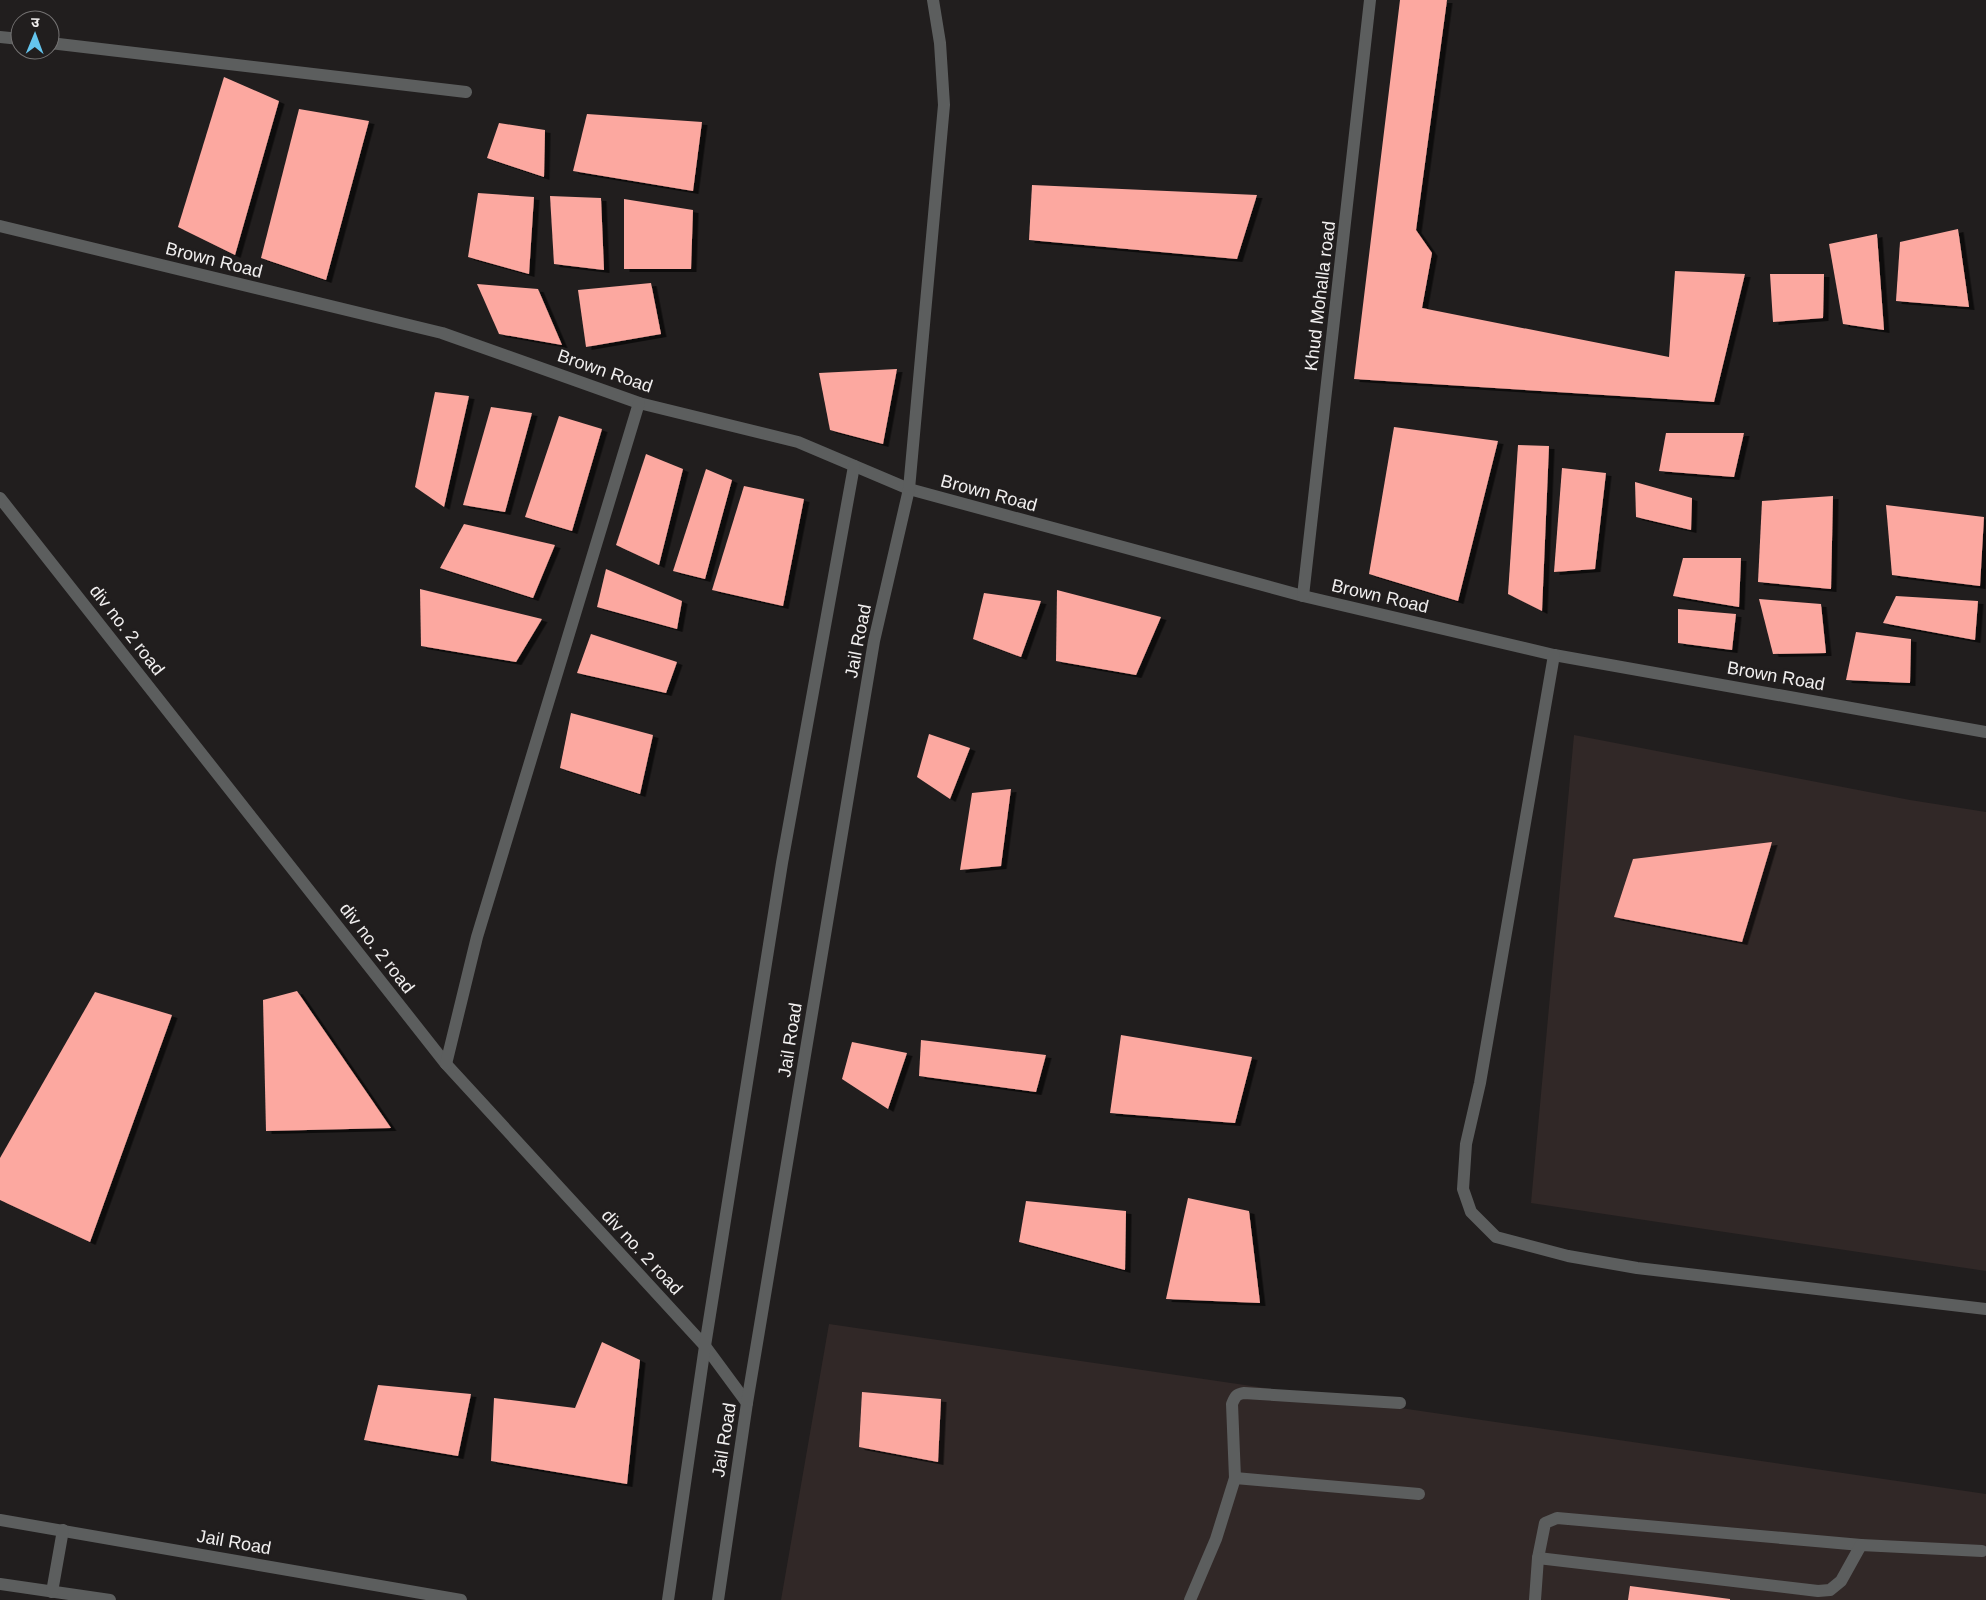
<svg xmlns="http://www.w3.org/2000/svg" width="1986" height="1600" font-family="Arial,'Noto Sans Devanagari',sans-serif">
<defs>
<filter id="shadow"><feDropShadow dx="5.5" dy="3" stdDeviation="0" flood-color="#0009"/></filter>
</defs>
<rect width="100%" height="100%" fill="#211e1e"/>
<g fill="#312827">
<path d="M1574 735 1910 800 1986 812V1271L1531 1203Z"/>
<path d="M829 1324 1986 1494V1600H781Z"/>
</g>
<g fill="#fca8a0" filter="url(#shadow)">
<path d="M1400 0H1447L1416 230 1432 253 1422 308 1669 357 1675 271 1745 274 1714 402 1354 379Z"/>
<path d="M224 77 279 101 235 255 178 227Z"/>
<path d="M299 109 369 121 326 280 261 258Z"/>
<path d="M587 114 702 122 693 191 573 171Z"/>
<path d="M499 123 545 130 544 177 487 158Z"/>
<path d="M1032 185 1257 195 1237 259 1029 240Z"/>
<path d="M478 193 534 197 529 274 468 257Z"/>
<path d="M550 196 601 198 604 270 554 264Z"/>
<path d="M624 199 693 210 691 269H624Z"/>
<path d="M1958 229 1969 307 1896 301 1900 242Z"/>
<path d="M1877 234 1884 330 1843 324 1829 244Z"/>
<path d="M1770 274H1824L1823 318 1773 322Z"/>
<path d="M651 283 661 334 586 347 578 290Z"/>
<path d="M477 284 538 289 562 345 499 334Z"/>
<path d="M897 369 883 444 830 430 819 373Z"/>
<path d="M435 392 469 396 444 507 415 487Z"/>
<path d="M491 407 532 413 505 512 463 505Z"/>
<path d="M559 416 602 429 572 531 525 517Z"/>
<path d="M1394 427 1498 441 1458 601 1369 574Z"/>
<path d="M1666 433H1744L1734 477 1659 471Z"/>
<path d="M1518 445 1549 446 1542 611 1508 594Z"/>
<path d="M646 454 683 469 659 565 616 545Z"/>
<path d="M1562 468 1606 473 1595 569 1554 572Z"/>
<path d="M706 469 732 480 705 579 673 571Z"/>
<path d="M1635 482 1692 498 1691 530 1636 517Z"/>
<path d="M744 486 804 499 783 606 712 590Z"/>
<path d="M1833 496 1831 589 1758 582 1762 501Z"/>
<path d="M1886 505 1984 517 1980 586 1892 575Z"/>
<path d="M464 524 555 545 533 598 440 568Z"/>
<path d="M1683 558H1741L1739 607 1673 596Z"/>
<path d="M606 569 682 601 677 629 597 607Z"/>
<path d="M420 589 542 619 516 662 421 646Z"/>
<path d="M1057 590 1161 617 1136 675 1056 661Z"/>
<path d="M984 593 1041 601 1021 657 973 639Z"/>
<path d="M1896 596 1978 601 1975 640 1883 623Z"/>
<path d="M1759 599 1821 604 1826 653 1773 654Z"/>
<path d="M1678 609 1736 614 1732 650 1678 643Z"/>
<path d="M1856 632 1911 639 1910 683 1846 680Z"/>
<path d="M591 634 677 662 666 693 577 673Z"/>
<path d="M571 713 653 735 640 794 560 768Z"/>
<path d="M929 734 970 748 950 799 917 777Z"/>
<path d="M1011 789 1001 866 960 870 972 793Z"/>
<path d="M1772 842 1742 942 1614 917 1633 859Z"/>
<path d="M297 991 391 1128 266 1131 263 1000Z"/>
<path d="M95 992 172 1015 90 1242 0 1200V1158Z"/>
<path d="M1121 1035 1252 1057 1235 1123 1110 1113Z"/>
<path d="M921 1040 1046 1055 1036 1092 919 1076Z"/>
<path d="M852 1042 907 1053 888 1109 842 1079Z"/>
<path d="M1188 1198 1249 1211 1260 1303 1166 1299Z"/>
<path d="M1026 1201 1126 1211 1125 1270 1019 1242Z"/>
<path d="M602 1342 640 1360 627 1484 491 1461 494 1398 575 1408Z"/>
<path d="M378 1385 471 1394 458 1456 364 1440Z"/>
<path d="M862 1392 941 1399 938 1462 859 1447Z"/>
<path d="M1630 1586 1730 1599V1600H1628Z"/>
</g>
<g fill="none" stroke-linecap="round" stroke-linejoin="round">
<g stroke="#5c5e5e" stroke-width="12">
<path d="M0 37 20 39"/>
<path d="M50 43 466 92"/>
<path d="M0 226 442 333 639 403 798 442 909 489 1303 596 1554 655 1986 732"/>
<path d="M0 498 446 1064 705 1346 747 1403"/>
<path d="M1303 596 1370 0"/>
<path d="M1554 655 1480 1083 1466 1144 1463 1189 1471 1212 1496 1237 1568 1256 1637 1268 1986 1309"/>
<path d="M446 1064 477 937 639 403"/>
<path d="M1235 1478 1419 1494"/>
<path d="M0 1520 461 1600"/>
<path d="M1538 1558 1545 1523 1557 1518 1861 1545"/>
<path d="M0 1584 110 1600"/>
<path d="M52 1592 63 1530"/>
<path d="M668 1600 705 1346 782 863 854 466"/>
<path d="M718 1600 747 1403 874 641 909 489 944 105 940 43 933 0"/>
<path d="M1190 1600 1216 1539 1235 1478 1232 1404C1235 1397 1236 1394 1244 1393L1400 1403"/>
<path d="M1535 1600 1538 1558 1818 1591 1830 1590 1841 1581 1861 1545 1982 1551"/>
</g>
</g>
<g text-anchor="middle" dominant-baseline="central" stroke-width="5" stroke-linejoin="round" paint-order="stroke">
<g font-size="18" fill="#f1efef" stroke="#211e1e">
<text transform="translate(214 260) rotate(14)">Brown Road</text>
<text transform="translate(1320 296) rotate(-83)">Khud Mohalla road</text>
<text transform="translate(605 371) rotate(19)">Brown Road</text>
<text transform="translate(989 493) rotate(15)">Brown Road</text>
<text transform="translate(1380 596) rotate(13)">Brown Road</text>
<text transform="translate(127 630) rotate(52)">div no. 2 road</text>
<text transform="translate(858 641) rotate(-79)">Jail Road</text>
<text transform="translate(1776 676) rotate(10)">Brown Road</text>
<text transform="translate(377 948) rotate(52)">div no. 2 road</text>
<text transform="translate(790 1040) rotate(-81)">Jail Road</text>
<text transform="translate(642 1252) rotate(47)">div no. 2 road</text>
<text transform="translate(724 1440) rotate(-81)">Jail Road</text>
<text transform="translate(234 1542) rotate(10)">Jail Road</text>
</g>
</g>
<g transform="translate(35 35) rotate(1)"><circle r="24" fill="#211e1e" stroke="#747272"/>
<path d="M0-4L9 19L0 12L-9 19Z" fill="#64c5ee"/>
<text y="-8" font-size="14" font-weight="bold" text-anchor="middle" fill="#f1efef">उ</text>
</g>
</svg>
